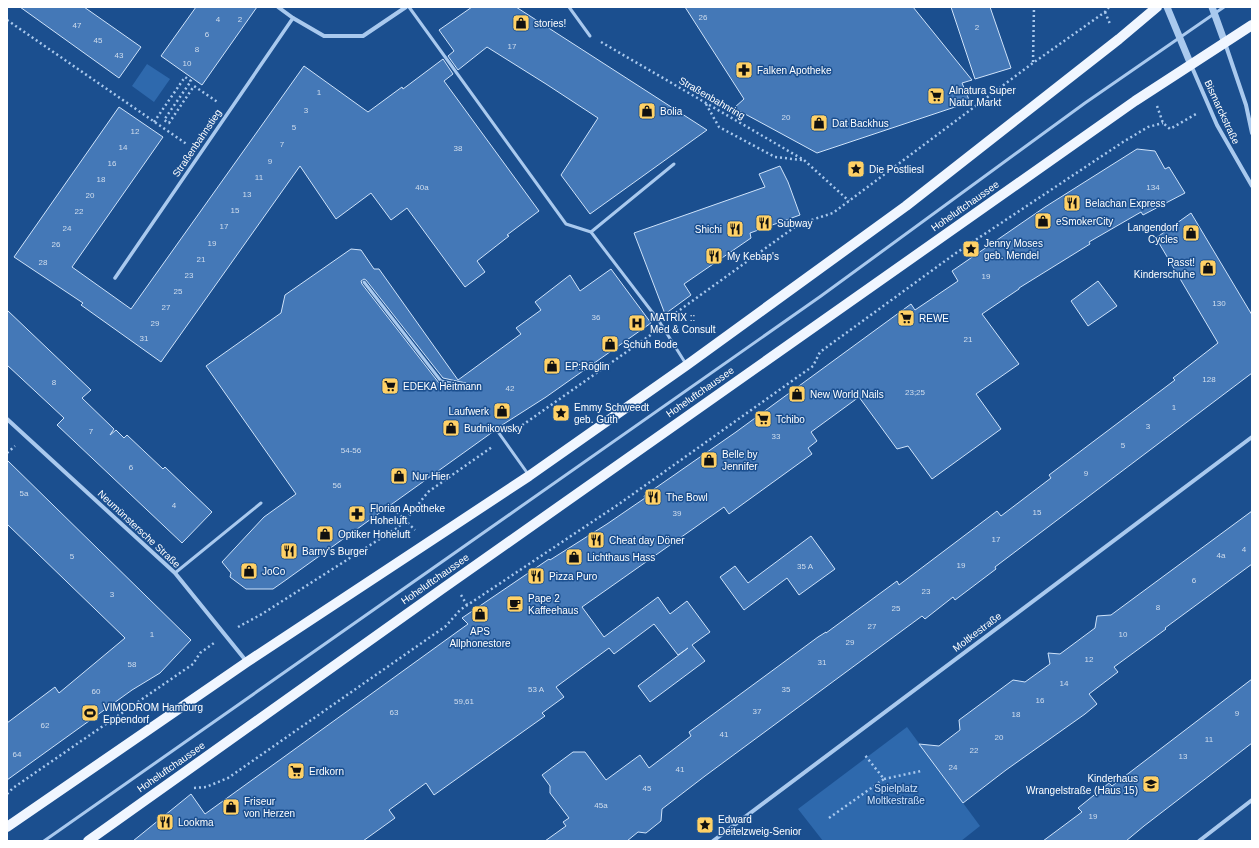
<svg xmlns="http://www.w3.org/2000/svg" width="1259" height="848" font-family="Helvetica,sans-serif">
<rect width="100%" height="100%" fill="#1b4f8f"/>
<g fill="#2e69ad">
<path d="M147 64 170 79 154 102 132 86Z"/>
<path d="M907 727 980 826 961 841H823L798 809Z"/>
</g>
<g fill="#4478b7" stroke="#cfe3fa" fill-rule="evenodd">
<path d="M20 7H84L141 47 119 78Z"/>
<path d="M196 7H257L202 85 161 56Z"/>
<path d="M472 7H516L707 130 590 214 561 175 598 118 546 84 487 47 458 70 448 56 454 51 439 30Z"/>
<path d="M685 7H913L972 80 962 83 970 102 817 153 734 108 744 99Z"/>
<path d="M951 7H990L1011 68 975 79Z"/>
<path d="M443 59 453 74 444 81 539 211 507 235 509 236 477 261 485 272 465 287 407 208 391 220 371 193 336 219 300 166 161 362 81 305 83 303 14 257 119 107 163 137 72 267 131 309 304 66 368 112 402 87 403 89Z"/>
<path d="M1137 149 1155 151 1165 169 1169 167 1185 193 1143 215 1141 212 1089 242 1090 244 1019 288V289L982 314 1019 364 976 394 1001 429 932 479 908 446 897 449 859 397 811 432 817 441 808 448 812 454 729 514 724 507 582 607 604 637 658 597 670 614 687 601 710 632 692 645 705 661 650 702 638 686 688 648 678 655 654 624 614 654 609 648 556 687 564 697 542 713 545 716 434 795 426 783 389 810 395 818 363 841H133L191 794 205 814 468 624 462 618 549 559 550 560 607 524 645 498 644 496 736 432 911 304 915 310 958 281 952 271 1045 207Z"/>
<path d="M780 166 788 182 800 215 750 233 751 238 684 284 691 295 665 314 634 233 765 187 759 174Z"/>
<path d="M1191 213 1252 315V373L995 567 996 569 955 600 953 597 925 619 922 616 705 776 662 809 661 821 646 833 638 832 627 841H545L566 826 563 822 569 818 550 793V786L542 775 573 752H585L606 780 640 755 649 768 691 736 689 732 818 637 826 632V633L897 581 899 585 997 511 1001 516 1051 478 1049 475 1175 380 1173 378 1218 343 1156 238Z"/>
<path d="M351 249 361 250 374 269H379L458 380 521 334 516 328 541 310 535 302 570 275 580 291 611 269 651 323 546 397 499 427 496 426 494 427V431L283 582 273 589H246L230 577 231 573 222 562 264 517 296 494 206 366 281 313 285 295ZM364 279 366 280 443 378 466 383 468 385 467 388 464 389 439 383 362 284 361 281Z"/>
<path d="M1098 281 1117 306 1088 326 1071 301Z"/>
<path d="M7 310 91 390 82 398 114 429 110 435 116 430 124 438 127 435 163 469 165 467 212 512 182 543 57 425 64 418 7 365Z"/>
<path d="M7 460 191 640 160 673 132 690 7 780V723L55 687 59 693 125 638 7 524Z"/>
<path d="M1252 511V564L1165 628 1166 629 1114 667 1118 672 1089 694 1097 704 1085 714 1006 770 963 803 919 744 939 746 960 730 959 720 1013 680 1025 682 1050 664 1048 653 1060 654 1095 628 1097 616 1111 615Z"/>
<path d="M811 536 835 569 799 595 787 578 744 610 720 577 735 566 748 583Z"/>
<path d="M1252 679V743L1144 826 1126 841H1043L1082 812 1078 808 1109 783 1112 786Z"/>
</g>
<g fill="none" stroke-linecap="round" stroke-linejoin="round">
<g stroke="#a9c9ee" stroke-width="2.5" stroke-dasharray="2 3" stroke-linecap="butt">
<path d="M1105 12 1110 24"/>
<path d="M7 20 188 145"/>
<path d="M601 42 804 160 849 201"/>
<path d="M1033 62 1034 7"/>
<path d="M706 104 719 127 775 157 802 160"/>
<path d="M1157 106 1163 123 1170 129 1196 114"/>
<path d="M154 122 185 77 191 81 164 120 169 123 194 86 219 103"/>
<path d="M672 316 677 312 799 224 833 213 1033 63 1105 12 1109 7"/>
<path d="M514 431 652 334"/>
<path d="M7 453 15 446"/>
<path d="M397 512 415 530"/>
<path d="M461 595 467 605"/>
<path d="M238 627 262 614 397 528 405 521 428 492 492 447"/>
<path d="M884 779 921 771"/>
<path d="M194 788 206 787 228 778 446 626 460 610 619 504 813 366 820 352 956 253 1123 142 1148 127 1163 123"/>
<path d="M7 794 13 788 193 664 200 653 214 643"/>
<path d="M829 818 884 779 864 754"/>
</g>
<g stroke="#a9c9ee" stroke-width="3">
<path d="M409 7 566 224 591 232 659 321 686 364"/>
<path d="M569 7 590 36"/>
<path d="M591 232 674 164"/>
<path d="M364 282 441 381 465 386"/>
<path d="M496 429 528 474"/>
<path d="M175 573 261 503"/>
<path d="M44 841 821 296 1085 103 1224 7"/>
</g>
<path stroke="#a9c9ee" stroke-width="3.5" d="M115 278 293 18"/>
<g stroke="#a9c9ee" stroke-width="4">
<path d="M278 7 293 18 324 36H363L406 7"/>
<path d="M1225 43 1246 105 1252 133"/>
<path d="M1191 65 1217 125 1252 186"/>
<path d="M7 419 175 573 247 662"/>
<path d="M713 841 1252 437"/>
<path d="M1199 841 1252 800"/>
</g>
<g stroke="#a9c9ee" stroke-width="7">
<path d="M1167 7 1191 65"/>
<path d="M1212 7 1225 43"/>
</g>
<g stroke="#f0f6ff" stroke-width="10">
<path d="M7 827 247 662 529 476 687 365 906 206 1119 39 1157 7"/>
<path d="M88 841 442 589 1135 101 1252 25"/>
</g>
</g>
<defs>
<g id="shop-square" transform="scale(0.9)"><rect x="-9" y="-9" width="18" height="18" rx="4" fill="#ffd166" stroke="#1b4f8f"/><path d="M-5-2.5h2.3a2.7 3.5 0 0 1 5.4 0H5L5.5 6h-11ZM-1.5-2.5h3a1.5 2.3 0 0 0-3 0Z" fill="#111"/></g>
<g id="pharmacy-square" transform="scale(0.9)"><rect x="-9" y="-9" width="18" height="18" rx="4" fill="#ffd166" stroke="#1b4f8f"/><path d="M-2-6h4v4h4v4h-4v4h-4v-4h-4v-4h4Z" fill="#111"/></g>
<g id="supermarket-square" transform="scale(0.9)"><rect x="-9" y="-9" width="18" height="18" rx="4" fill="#ffd166" stroke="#1b4f8f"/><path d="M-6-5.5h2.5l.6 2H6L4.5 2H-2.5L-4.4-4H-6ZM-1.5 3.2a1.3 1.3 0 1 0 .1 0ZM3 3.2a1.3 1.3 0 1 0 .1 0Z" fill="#111"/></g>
<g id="sight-square" transform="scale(0.9)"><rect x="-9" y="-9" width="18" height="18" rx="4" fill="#ffd166" stroke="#1b4f8f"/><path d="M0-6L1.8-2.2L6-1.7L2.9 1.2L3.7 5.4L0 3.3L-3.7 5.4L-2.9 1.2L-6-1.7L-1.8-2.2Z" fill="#111"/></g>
<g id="restaurant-square" transform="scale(0.9)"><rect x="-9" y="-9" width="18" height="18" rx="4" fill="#ffd166" stroke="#1b4f8f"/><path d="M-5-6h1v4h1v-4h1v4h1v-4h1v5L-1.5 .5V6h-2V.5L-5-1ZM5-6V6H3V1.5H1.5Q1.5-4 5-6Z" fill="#111"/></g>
<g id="hospital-square" transform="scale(0.9)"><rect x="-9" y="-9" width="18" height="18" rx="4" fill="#ffd166" stroke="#1b4f8f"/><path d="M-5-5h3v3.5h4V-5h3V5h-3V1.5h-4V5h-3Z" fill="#111"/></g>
<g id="cafe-square" transform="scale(0.9)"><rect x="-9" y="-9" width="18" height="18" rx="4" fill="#ffd166" stroke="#1b4f8f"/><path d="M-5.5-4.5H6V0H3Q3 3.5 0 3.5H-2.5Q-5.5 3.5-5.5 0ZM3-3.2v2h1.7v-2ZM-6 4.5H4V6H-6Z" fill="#111"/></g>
<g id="stadium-square" transform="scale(0.9)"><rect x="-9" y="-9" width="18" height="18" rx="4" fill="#ffd166" stroke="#1b4f8f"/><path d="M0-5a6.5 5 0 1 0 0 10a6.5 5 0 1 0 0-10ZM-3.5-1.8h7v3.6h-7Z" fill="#111"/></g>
<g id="school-square" transform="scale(0.9)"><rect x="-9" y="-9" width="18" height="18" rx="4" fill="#ffd166" stroke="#1b4f8f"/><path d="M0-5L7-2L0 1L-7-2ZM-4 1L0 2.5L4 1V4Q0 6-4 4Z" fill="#111"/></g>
</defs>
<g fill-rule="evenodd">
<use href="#shop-square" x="521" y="23"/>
<use href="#pharmacy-square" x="744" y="70"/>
<use href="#supermarket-square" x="936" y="96"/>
<use href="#shop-square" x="647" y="111"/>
<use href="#shop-square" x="819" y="123"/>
<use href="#sight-square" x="856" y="169"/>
<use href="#restaurant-square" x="1072" y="203"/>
<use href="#shop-square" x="1043" y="221"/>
<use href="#restaurant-square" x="764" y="223"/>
<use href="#restaurant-square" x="735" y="229"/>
<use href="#shop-square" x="1191" y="233"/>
<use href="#sight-square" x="971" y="249"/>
<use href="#restaurant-square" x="714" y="256"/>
<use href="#shop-square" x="1208" y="268"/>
<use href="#supermarket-square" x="906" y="318"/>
<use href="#hospital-square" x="637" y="323"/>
<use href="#shop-square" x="610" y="344"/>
<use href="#shop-square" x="552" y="366"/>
<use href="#supermarket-square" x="390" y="386"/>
<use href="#shop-square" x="797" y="394"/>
<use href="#shop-square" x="502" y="411"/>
<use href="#sight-square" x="561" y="413"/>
<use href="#supermarket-square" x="763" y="419"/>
<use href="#shop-square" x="451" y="428"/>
<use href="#shop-square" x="709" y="460"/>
<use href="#shop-square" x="399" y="476"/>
<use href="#restaurant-square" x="653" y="497"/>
<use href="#pharmacy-square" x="357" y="514"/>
<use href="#shop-square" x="325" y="534"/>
<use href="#restaurant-square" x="596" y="540"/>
<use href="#restaurant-square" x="289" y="551"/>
<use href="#shop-square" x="574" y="557"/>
<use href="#shop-square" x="249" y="571"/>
<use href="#restaurant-square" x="536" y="576"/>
<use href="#cafe-square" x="515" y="604"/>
<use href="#shop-square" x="480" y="614"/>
<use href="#stadium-square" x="90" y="713"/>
<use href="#supermarket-square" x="296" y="771"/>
<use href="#school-square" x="1151" y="784"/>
<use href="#shop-square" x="231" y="807"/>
<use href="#restaurant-square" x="165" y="822"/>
<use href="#sight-square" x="705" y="825"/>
</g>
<g text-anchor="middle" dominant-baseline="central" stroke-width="3" stroke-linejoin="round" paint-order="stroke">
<g font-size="8" fill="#d0dded">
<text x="703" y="17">26</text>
<text x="218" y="19">4</text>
<text x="240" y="19">2</text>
<text x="77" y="25">47</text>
<text x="977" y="27">2</text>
<text x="207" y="34">6</text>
<text x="98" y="40">45</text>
<text x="512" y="46">17</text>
<text x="197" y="49">8</text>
<text x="119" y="55">43</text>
<text x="187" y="63">10</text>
<text x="319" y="92">1</text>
<text x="306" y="110">3</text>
<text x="786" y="117">20</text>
<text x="294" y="127">5</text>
<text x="135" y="131">12</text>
<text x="282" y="144">7</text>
<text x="123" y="147">14</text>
<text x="458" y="148">38</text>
<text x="270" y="161">9</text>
<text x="112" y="163">16</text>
<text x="259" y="177">11</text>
<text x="101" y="179">18</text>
<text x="422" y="187">40a</text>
<text x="1153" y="187">134</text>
<text x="247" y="194">13</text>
<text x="90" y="195">20</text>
<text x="235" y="210">15</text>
<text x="79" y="211">22</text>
<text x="224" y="226">17</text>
<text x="67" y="228">24</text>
<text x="212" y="243">19</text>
<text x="56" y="244">26</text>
<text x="201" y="259">21</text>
<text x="43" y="262">28</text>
<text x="189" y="275">23</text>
<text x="986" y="276">19</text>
<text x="178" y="291">25</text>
<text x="1219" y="303">130</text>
<text x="166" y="307">27</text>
<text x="596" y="317">36</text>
<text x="155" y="323">29</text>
<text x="144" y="338">31</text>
<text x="968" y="339">21</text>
<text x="1209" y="379">128</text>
<text x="54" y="382">8</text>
<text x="510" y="388">42</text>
<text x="915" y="392">23;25</text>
<text x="1174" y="407">1</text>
<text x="1148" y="426">3</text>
<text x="91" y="431">7</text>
<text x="776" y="436">33</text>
<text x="1123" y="445">5</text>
<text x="351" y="450">54-56</text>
<text x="131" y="467">6</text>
<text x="1086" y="473">9</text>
<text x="337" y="485">56</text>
<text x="24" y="493">5a</text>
<text x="174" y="505">4</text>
<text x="1037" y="512">15</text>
<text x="677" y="513">39</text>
<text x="996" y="539">17</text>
<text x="1244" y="549">4</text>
<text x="1221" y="555">4a</text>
<text x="72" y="556">5</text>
<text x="961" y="565">19</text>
<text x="805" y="566">35 A</text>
<text x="1194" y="580">6</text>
<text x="926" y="591">23</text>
<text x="112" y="594">3</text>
<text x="1158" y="607">8</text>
<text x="896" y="608">25</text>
<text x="872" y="626">27</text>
<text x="152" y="634">1</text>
<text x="1123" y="634">10</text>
<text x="850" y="642">29</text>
<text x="1089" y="659">12</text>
<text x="822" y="662">31</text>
<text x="132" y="664">58</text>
<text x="1064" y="683">14</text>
<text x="536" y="689">53 A</text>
<text x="786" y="689">35</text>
<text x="96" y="691">60</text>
<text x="1040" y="700">16</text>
<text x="464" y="701">59,61</text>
<text x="757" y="711">37</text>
<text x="394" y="712">63</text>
<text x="1237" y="713">9</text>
<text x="1016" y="714">18</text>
<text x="45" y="725">62</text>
<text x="724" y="734">41</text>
<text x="999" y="737">20</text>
<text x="1209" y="739">11</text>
<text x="974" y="750">22</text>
<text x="17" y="754">64</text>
<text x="1183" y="756">13</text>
<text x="953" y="767">24</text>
<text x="680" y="769">41</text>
<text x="647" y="788">45</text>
<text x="601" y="805">45a</text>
<text x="1093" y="816">19</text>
</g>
<g font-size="10" fill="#fff" stroke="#1b4f8f" text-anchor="start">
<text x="534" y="23">stories!</text>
<text x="757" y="70">Falken Apotheke</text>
<text x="949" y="90">Alnatura Super<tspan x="949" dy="12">Natur Markt</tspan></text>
<text x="660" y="111">Bolia</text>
<text x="832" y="123">Dat Backhus</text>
<text x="869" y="169">Die Postliesl</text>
<text x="1085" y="203">Belachan Express</text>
<text x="1056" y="221">eSmokerCity</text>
<text x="777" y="223">Subway</text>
<text x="1178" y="227" text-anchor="end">Langendorf<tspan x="1178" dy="12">Cycles</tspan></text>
<text x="722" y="229" text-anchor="end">Shichi</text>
<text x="984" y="243">Jenny Moses<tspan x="984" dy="12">geb. Mendel</tspan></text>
<text x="727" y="256">My Kebap's</text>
<text x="1195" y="262" text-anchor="end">Passt!<tspan x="1195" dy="12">Kinderschuhe</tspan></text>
<text x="650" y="317">MATRIX ::<tspan x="650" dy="12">Med &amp; Consult</tspan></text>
<text x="919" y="318">REWE</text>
<text x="623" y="344">Schuh Bode</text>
<text x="565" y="366">EP:Röglin</text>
<text x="403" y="386">EDEKA Heitmann</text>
<text x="810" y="394">New World Nails</text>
<text x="574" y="407">Emmy Schweedt<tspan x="574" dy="12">geb. Guth</tspan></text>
<text x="489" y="411" text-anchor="end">Laufwerk</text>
<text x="776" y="419">Tchibo</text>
<text x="464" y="428">Budnikowsky</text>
<text x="722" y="454">Belle by<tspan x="722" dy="12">Jennifer</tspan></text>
<text x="412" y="476">Nur Hier</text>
<text x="666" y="497">The Bowl</text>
<text x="370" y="508">Florian Apotheke<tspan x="370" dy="12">Hoheluft</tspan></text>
<text x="338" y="534">Optiker Hoheluft</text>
<text x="609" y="540">Cheat day Döner</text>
<text x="302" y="551">Barny's Burger</text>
<text x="587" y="557">Lichthaus Hass</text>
<text x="262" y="571">JoCo</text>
<text x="549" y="576">Pizza Puro</text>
<text x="528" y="598">Pape 2<tspan x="528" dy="12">Kaffeehaus</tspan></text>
<text x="480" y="631" text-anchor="middle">APS<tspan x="480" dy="12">Allphonestore</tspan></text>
<text x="103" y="707">VIMODROM Hamburg<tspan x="103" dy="12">Eppendorf</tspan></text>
<text x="309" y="771">Erdkorn</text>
<text x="1138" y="778" text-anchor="end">Kinderhaus<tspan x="1138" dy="12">Wrangelstraße (Haus 15)</tspan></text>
<text x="244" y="801">Friseur<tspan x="244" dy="12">von Herzen</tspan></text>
<text x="718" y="819">Edward<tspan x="718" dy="12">Deitelzweig-Senior</tspan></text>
<text x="178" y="822">Lookma</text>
</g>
<g font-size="10" fill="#fff" stroke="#1b4f8f">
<text transform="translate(712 98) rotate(30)">Straßenbahnring</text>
<text transform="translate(1222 112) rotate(65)">Bismarckstraße</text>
<text transform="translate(197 143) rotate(-56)">Straßenbahnstieg</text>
<text transform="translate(965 206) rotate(-35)">Hoheluftchaussee</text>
<text transform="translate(700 392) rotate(-35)">Hoheluftchaussee</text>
<text transform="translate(139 529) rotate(43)">Neumünstersche Straße</text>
<text transform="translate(435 579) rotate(-35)">Hoheluftchaussee</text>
<text transform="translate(977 632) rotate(-37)">Moltkestraße</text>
<text transform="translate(171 767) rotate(-35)">Hoheluftchaussee</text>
</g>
<g font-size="10" fill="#cfe3fa" stroke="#1b4f8f">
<text x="896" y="788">Spielplatz<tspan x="896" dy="12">Moltkestraße</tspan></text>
</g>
</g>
<rect width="1259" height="848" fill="none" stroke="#ffffff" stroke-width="16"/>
</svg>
